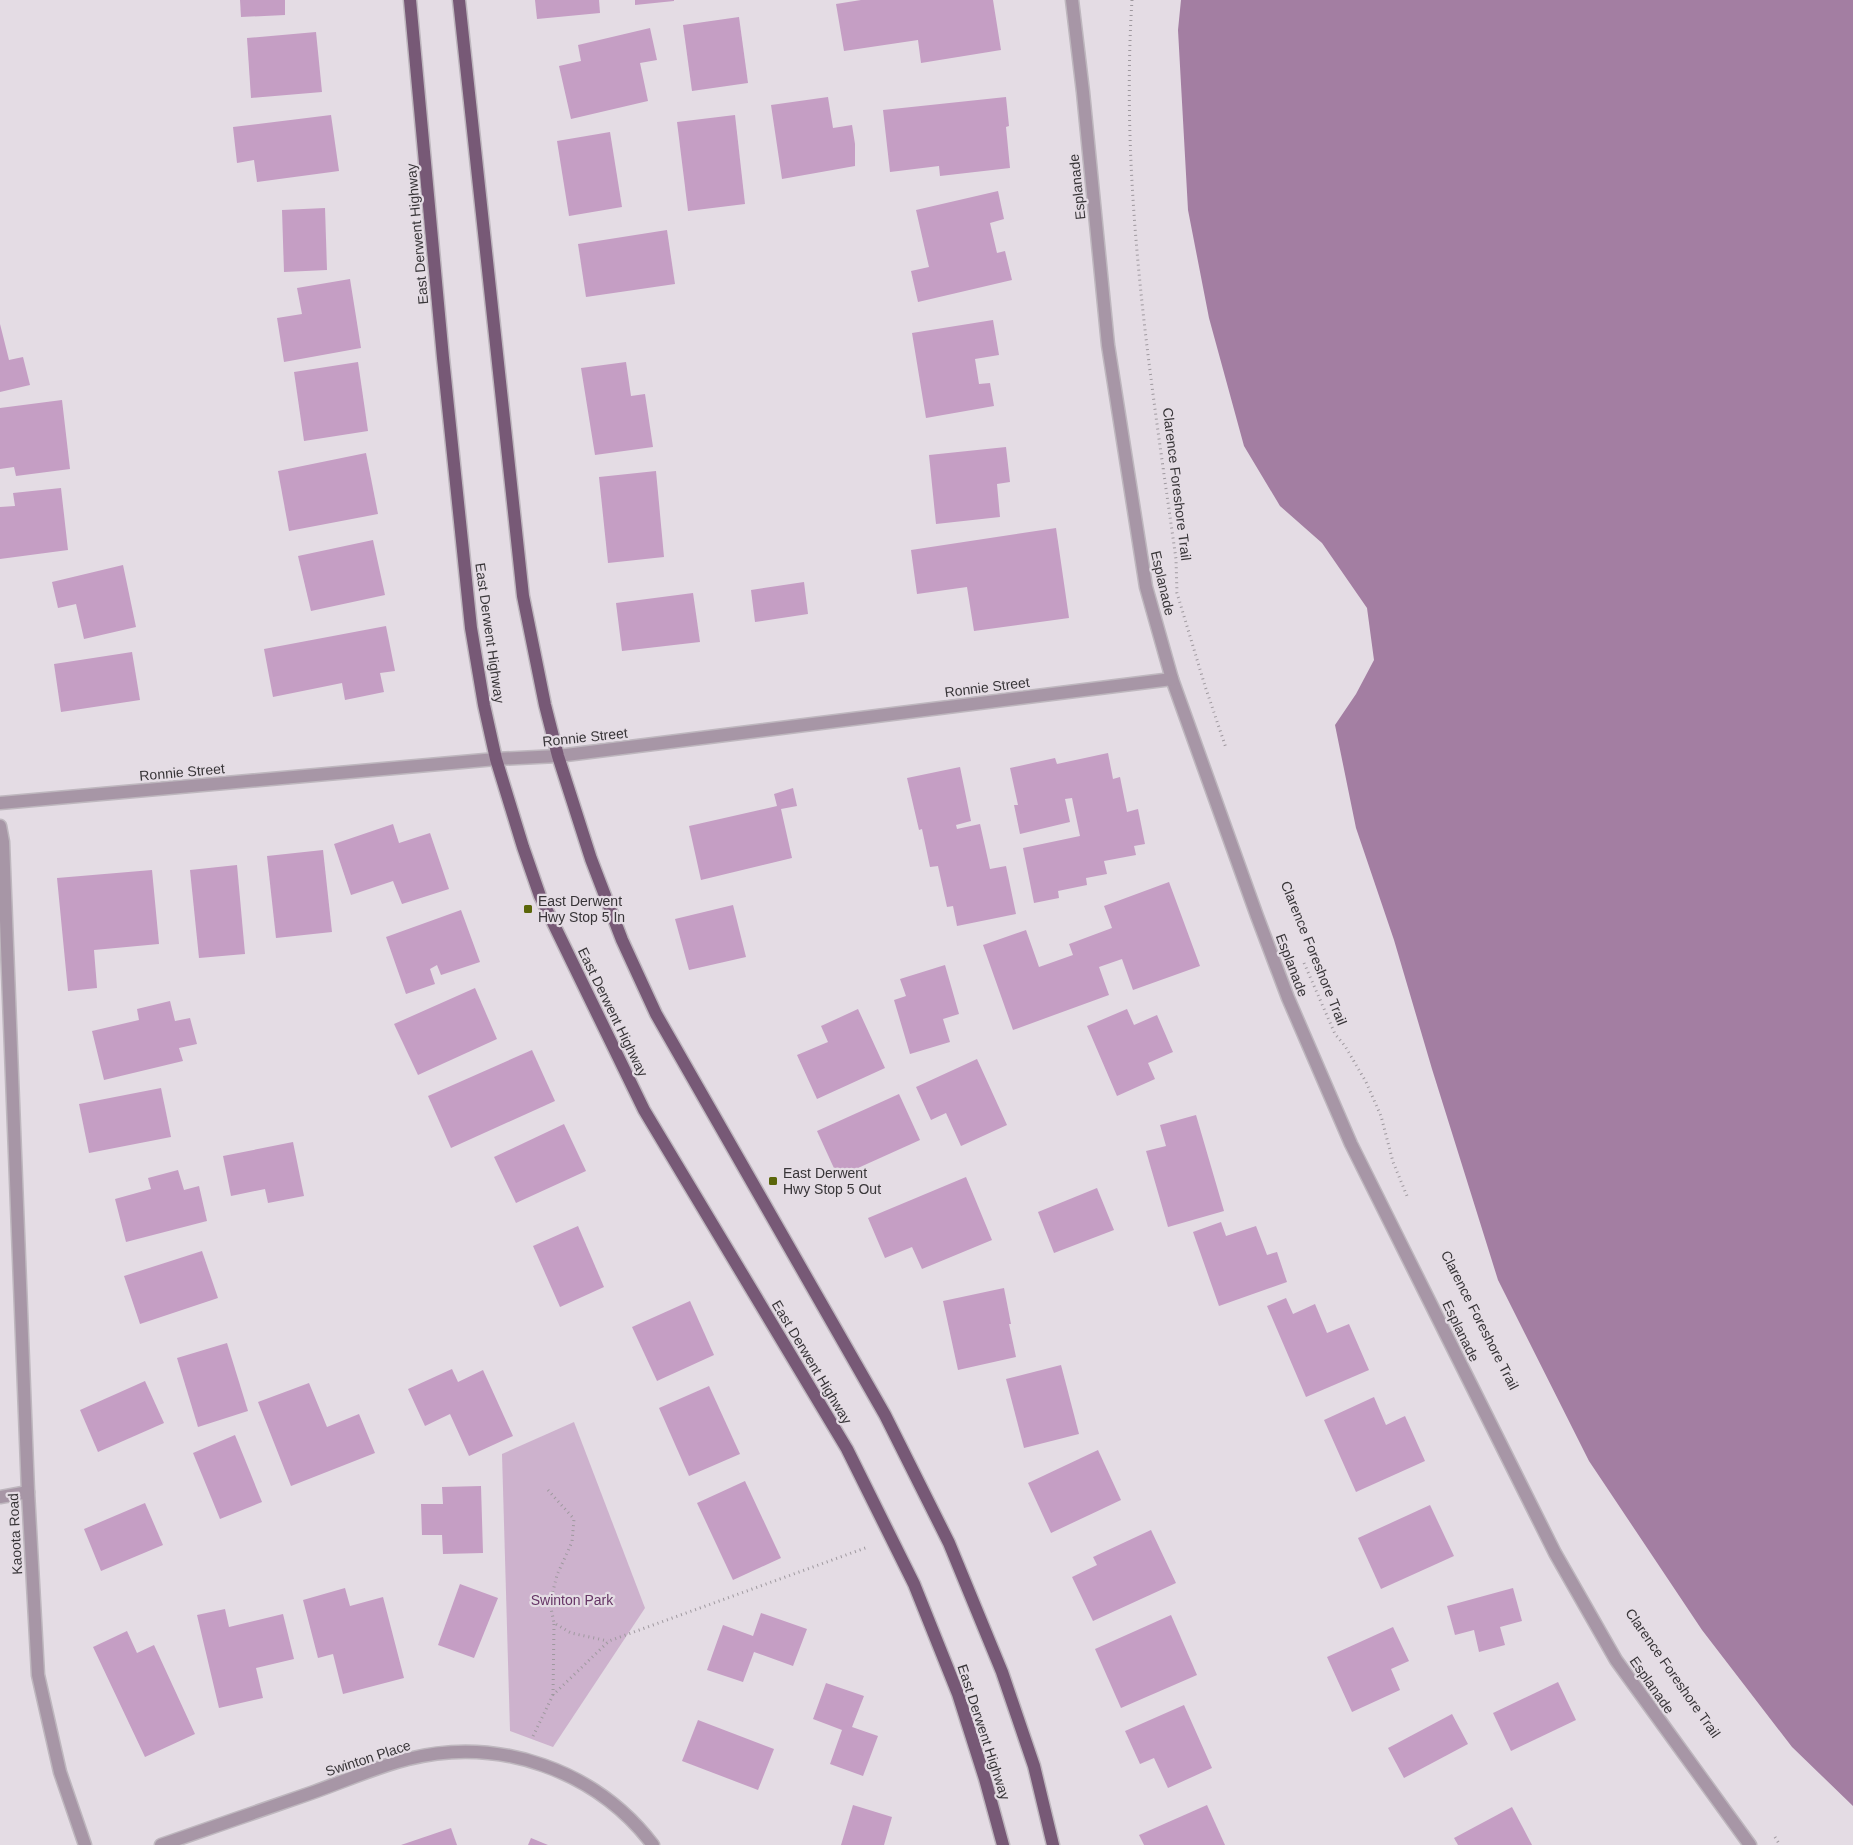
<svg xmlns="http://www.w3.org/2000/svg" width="1853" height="1845" font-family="Helvetica,sans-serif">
<rect width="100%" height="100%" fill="#e4dce4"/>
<path fill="#cdb2cd" d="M574 1422 645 1608 553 1747 510 1731 502 1454Z"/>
<path fill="#a37ea2" d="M1181 0H1853V1806L1792 1747 1702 1630 1589 1461 1498 1280 1432 1069 1394 940 1356 828 1335 725 1356 694 1374 660 1367 608 1322 543 1280 506 1244 446 1209 318 1188 210 1178 30Z"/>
<g fill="#c59ec4">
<path d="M240 0H285V15L241 17Z"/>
<path d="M535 0H599L600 13 537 19Z"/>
<path d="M635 0H674V1L635 5Z"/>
<path d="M861 0H993L1001 50 921 63 918 40 844 51 836 4Z"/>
<path d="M739 17 748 83 692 91 683 25Z"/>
<path d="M650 28 657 60 640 63 648 101 571 119 559 66 581 61 578 45Z"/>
<path d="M316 32 322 92 251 98 247 38Z"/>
<path d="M828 97 833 128 852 125 855 144V166L782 179 771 105Z"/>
<path d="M1006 97 1009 126 1006 127 1010 168 940 176 939 166 890 172 883 110Z"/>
<path d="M331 115 339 171 257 182 254 160 237 163 233 127Z"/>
<path d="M735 115 745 204 688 211 677 122Z"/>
<path d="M610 132 622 207 569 216 557 141Z"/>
<path d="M998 191 1004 219 990 223 997 253 1005 251 1012 280 918 302 911 271 929 267 916 210Z"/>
<path d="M325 208 327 270 284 272 282 210Z"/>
<path d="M667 230 675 284 586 297 578 244Z"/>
<path d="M350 279 361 348 284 362 277 318 302 314 297 288Z"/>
<path d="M993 320 999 355 975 359 979 384 990 383 994 406 926 418 912 333Z"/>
<path d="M0 324 9 360 23 357 30 385 0 392Z"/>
<path d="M358 362 368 431 304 441 294 372Z"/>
<path d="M626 362 631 396 645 394 653 447 595 455 581 368Z"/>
<path d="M62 400 70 469 16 476 14 467 0 469V408Z"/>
<path d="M1006 447 1010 482 997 484 1000 517 936 524 929 455Z"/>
<path d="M366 453 378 514 289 531 278 471Z"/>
<path d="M656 471 664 557 608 563 599 477Z"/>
<path d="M61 488 68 550 0 559V507L15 506 13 493Z"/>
<path d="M1056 528 1069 618 974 631 967 587 917 594 911 550Z"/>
<path d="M373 540 385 595 311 611 298 556Z"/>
<path d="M123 565 136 627 84 639 76 604 58 608 52 582Z"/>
<path d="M804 582 808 614 755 622 751 590Z"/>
<path d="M693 593 700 642 622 651 616 603Z"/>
<path d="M386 626 395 671 380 673 384 692 345 700 342 683 273 697 264 649Z"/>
<path d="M132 652 140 700 61 712 54 664Z"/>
<path d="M1108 753 1113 779 1120 777 1127 812 1138 809 1145 844 1134 846 1136 855 1104 861 1107 874 1086 878 1087 885 1058 891 1059 898 1034 903 1023 848 1080 836 1072 798 1065 799 1070 822 1020 834 1014 805H1018L1010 768 1055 758 1057 764Z"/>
<path d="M960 767 971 821 956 825 957 829 980 824 990 869 1006 866 1016 914 957 926 953 906 947 907 938 866 930 867 922 829 919 830 907 778Z"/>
<path d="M793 788 797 806 781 809 792 858 701 880 689 826 777 806 774 794Z"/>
<path d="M393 824 399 843 430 833 449 889 402 904 393 881 351 895 334 844Z"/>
<path d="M323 850 332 932 276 938 267 856Z"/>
<path d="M237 865 245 954 199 958 190 870Z"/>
<path d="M152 870 159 944 94 950 97 988 68 991 57 878Z"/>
<path d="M1169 882 1200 966 1133 990 1122 959 1099 967 1109 995 1013 1030 983 945 1026 930 1039 967 1073 955 1069 944 1112 928 1104 906Z"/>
<path d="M733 905 746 957 689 970 675 919Z"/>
<path d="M461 910 480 962 441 975 437 965 430 969 435 984 406 994 386 937Z"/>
<path d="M945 965 959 1014 943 1019 950 1042 910 1054 894 1000 906 996 900 979Z"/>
<path d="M475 988 497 1039 418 1075 394 1024Z"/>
<path d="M170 1001 175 1021 190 1018 197 1044 179 1048 183 1061 104 1080 92 1031 139 1020 137 1009Z"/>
<path d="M858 1009 885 1068 817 1099 797 1055 828 1042 821 1026Z"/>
<path d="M1127 1009 1134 1025 1157 1015 1173 1052 1148 1063 1155 1079 1117 1096 1087 1026Z"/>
<path d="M532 1050 555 1101 451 1148 428 1096Z"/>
<path d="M977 1059 1007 1125 961 1146 946 1113 931 1120 916 1087Z"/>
<path d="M161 1088 171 1137 89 1153 79 1104Z"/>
<path d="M899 1094 920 1140 838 1177 817 1131Z"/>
<path d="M1196 1115 1224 1211 1168 1227 1146 1151 1166 1146 1160 1125Z"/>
<path d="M564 1124 586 1171 516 1203 494 1157Z"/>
<path d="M293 1142 304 1196 268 1203 265 1189 231 1196 223 1156Z"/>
<path d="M178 1170 184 1190 199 1186 207 1221 126 1242 115 1199 151 1189 148 1178Z"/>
<path d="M966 1177 992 1240 922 1269 912 1247 885 1258 868 1218Z"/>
<path d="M1097 1188 1114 1230 1054 1253 1038 1212Z"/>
<path d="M1221 1222 1226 1236 1256 1226 1267 1255 1277 1252 1287 1282 1219 1306 1193 1232Z"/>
<path d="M578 1226 604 1287 560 1307 533 1246Z"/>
<path d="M202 1251 218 1298 140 1324 124 1276Z"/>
<path d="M1004 1288 1011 1324H1009L1016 1357 958 1370 943 1301Z"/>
<path d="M1286 1298 1293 1314 1315 1304 1327 1333 1349 1324 1369 1370 1306 1397 1267 1306Z"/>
<path d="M690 1301 714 1355 657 1381 632 1327Z"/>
<path d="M227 1343 248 1411 198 1427 177 1358Z"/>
<path d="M1061 1365 1079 1434 1024 1448 1006 1379Z"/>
<path d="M452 1369 458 1382 483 1370 513 1436 469 1456 450 1414 425 1426 408 1389Z"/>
<path d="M145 1381 164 1423 98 1452 80 1410Z"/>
<path d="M309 1383 327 1427 359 1414 375 1453 291 1486 258 1402Z"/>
<path d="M709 1386 740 1454 689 1476 659 1408Z"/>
<path d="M1374 1397 1386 1425 1405 1416 1425 1461 1356 1492 1324 1420Z"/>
<path d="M235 1435 262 1502 220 1519 193 1453Z"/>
<path d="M1098 1450 1121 1500 1051 1533 1028 1483Z"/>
<path d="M745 1481 781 1558 733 1580 697 1503Z"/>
<path d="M481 1486 483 1553 443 1554 442 1535H422L421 1504H443L442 1487Z"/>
<path d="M145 1503 163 1545 101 1571 84 1529Z"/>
<path d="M1430 1505 1454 1556 1381 1589 1358 1538Z"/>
<path d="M1151 1530 1176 1583 1093 1621 1072 1577 1097 1565 1093 1557Z"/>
<path d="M460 1584 498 1598 474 1658 438 1645Z"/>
<path d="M345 1588 350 1606 383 1597 404 1678 343 1694 333 1654 318 1658 303 1600Z"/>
<path d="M1513 1588 1522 1621 1500 1627 1505 1645 1479 1652 1474 1630 1455 1635 1447 1606Z"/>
<path d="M225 1609 229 1627 283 1614 294 1659 256 1668 263 1698 219 1708 197 1615Z"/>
<path d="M761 1613 807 1629 793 1666 754 1652 743 1682 707 1670 723 1625 753 1636Z"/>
<path d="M1171 1615 1197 1675 1121 1708 1095 1649Z"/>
<path d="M1393 1627 1409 1661 1391 1669 1400 1690 1352 1712 1327 1657Z"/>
<path d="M127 1631 137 1653 154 1645 195 1734 145 1757 93 1647Z"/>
<path d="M1558 1682 1576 1720 1511 1751 1493 1713Z"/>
<path d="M826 1683 864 1696 852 1727 878 1736 863 1776 830 1764 842 1730 813 1719Z"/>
<path d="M1184 1705 1212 1768 1168 1788 1154 1758 1140 1764 1125 1731Z"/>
<path d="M1452 1714 1468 1744 1404 1778 1388 1748Z"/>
<path d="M698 1720 774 1749 758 1790 682 1761Z"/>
<path d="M853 1805 892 1817 884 1845H841Z"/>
<path d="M1207 1805 1225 1845H1144L1139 1835Z"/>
<path d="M1512 1807 1532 1845H1458L1454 1838Z"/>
<path d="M451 1828 457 1845H401Z"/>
<path d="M531 1838 548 1845H528Z"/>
</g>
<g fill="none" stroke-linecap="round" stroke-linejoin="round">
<g stroke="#beb7be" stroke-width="15">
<g id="street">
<path d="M1072 0 1083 92 1108 345 1146 587 1172 679 1257 916 1288 998 1351 1144 1555 1553 1616 1660 1750 1845"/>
<path d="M0 803 496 759 558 756 1172 679"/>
<path d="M0 826 3 842 28 1492 38 1675 60 1772 85 1845"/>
<path d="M0 1497 28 1492"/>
<path d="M161 1845C211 1828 261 1810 311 1793 342 1782 376 1767 408 1759 499 1736 596 1770 653 1845"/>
</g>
</g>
<g stroke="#beb7be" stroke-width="15">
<g id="primary">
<path d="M410 0 443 358 471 628 484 705 496 759 523 847 540 896 644 1110 847 1449 914 1584 958 1694 985 1779 1003 1845"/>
<path d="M459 0 523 596 545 705 558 756 591 859 622 940 656 1014 885 1415 949 1543 1002 1672 1034 1766 1053 1845"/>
</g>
</g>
<g stroke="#9f999f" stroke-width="3" stroke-dasharray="1 4" stroke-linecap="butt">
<path d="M1132 0C1120 188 1150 374 1176 559L1177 593 1205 686 1226 748"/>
<path d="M1304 963 1335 1034 1345 1046 1366 1082 1381 1116 1393 1162 1407 1196"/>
<path d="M548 1490 574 1519 572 1542 557 1575 550 1603 554 1623 571 1633 608 1641"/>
<path d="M553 1695 554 1623"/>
<path d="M533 1736 553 1695 609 1641 868 1547"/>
<path d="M1775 1837 1780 1845"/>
</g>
<use href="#street" stroke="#a796a6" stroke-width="12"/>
<use href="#primary" stroke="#775976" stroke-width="12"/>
</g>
<g fill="#5b6609" stroke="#e4dce4" stroke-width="2">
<rect x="523" y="904" width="10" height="10" rx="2.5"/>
<rect x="768" y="1176" width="10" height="10" rx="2.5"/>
</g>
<g text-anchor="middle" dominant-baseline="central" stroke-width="4.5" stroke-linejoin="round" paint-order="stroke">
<g font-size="14" fill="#383538" stroke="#e4dce4">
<text transform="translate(1077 187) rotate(-96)">Esplanade</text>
<text transform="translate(417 234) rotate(-95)">East Derwent Highway</text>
<text transform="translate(1177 484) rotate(83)">Clarence Foreshore Trail</text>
<text transform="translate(1163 583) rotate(77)">Esplanade</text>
<text transform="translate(490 633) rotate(82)">East Derwent Highway</text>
<text transform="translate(987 687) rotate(-7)">Ronnie Street</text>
<text transform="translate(585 737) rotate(-6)">Ronnie Street</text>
<text transform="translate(182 772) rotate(-5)">Ronnie Street</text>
<text transform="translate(1314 953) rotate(68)">Clarence Foreshore Trail</text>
<text transform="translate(1292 965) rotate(69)">Esplanade</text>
<text transform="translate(613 1012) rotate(64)">East Derwent Highway</text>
<text transform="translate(1480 1320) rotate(63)">Clarence Foreshore Trail</text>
<text transform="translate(1461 1331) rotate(64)">Esplanade</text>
<text transform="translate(812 1362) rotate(59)">East Derwent Highway</text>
<text transform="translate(15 1534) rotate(-93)">Kaoota Road</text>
<text transform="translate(1673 1673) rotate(55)">Clarence Foreshore Trail</text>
<text transform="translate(1652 1685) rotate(55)">Esplanade</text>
<text transform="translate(984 1732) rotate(72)">East Derwent Highway</text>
<text transform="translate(368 1758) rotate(-18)">Swinton Place</text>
</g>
<g font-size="14" fill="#383538" stroke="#e4dce4" text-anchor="start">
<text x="538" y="901">East Derwent<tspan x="538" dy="16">Hwy Stop 5 In</tspan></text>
<text x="783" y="1173">East Derwent<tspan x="783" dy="16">Hwy Stop 5 Out</tspan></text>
</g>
<g font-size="14" fill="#663566" stroke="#e4dce4">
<text x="572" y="1600">Swinton Park</text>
</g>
</g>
</svg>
